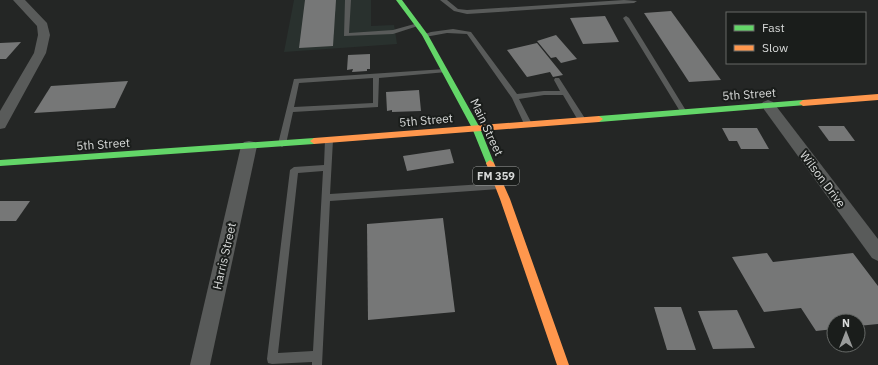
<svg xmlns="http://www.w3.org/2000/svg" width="878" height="365" font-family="'IBM Plex Sans',sans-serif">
<rect width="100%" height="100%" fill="#242625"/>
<path fill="#29312e" d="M294 0H371V26L394 25 397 44 284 52Z"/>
<g fill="#767777">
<path d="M305 0H336L333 46 299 48Z"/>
<path d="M671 11 721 80 689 82 644 13Z"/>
<path d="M605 16 619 42 583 44 570 18Z"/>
<path d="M556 35 577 59 561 63 556 57 551 58 537 41Z"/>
<path d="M21 42 6 59H0V43Z"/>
<path d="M537 43 563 75 553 77 550 72 527 77 507 50Z"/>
<path d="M370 54V69H367V71L352 72 353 69 347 70 348 55Z"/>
<path d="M128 81 115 108 34 113 51 86Z"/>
<path d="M419 90 421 111 392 112V110L387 111 386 92Z"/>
<path d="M818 126H844L855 141H829Z"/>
<path d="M722 128H757L769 149H741L737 141H729Z"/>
<path d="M450 149 454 163 407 171 403 156Z"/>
<path d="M0 201H30L16 221H0Z"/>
<path d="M443 218 455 312 368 320 367 224Z"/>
<path d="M767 253 773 262 853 253 878 286V324L858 326V321H834V329L816 331 801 308 764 312 732 257Z"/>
<path d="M654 307H681L696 350H667Z"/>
<path d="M737 310 755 348 713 349 698 311Z"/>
</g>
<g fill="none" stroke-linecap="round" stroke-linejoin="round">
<g fill="#595b5a" fill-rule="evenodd">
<path d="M345 0H351L349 33 393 30 418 23 421 25 393 34 344 36Z"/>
<path d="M440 0H447L458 9 467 10 624 0 637 1 634 3 467 14 454 11Z"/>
<path d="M626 16 629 18 685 109 687 111 685 113H681L623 18Z"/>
<path d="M453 29 471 32 517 94 544 91H560L554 80 555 78H559L586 120 585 122H579L563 95H544L519 99 532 124 528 127 525 126 512 98 467 34 447 33 425 37 422 35 431 32Z"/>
<path d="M445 69 447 70V72L379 78 378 107 293 112 286 144 282 147 278 144 294 79ZM373 78V103L294 107 299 83Z"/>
<path d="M329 137 333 140 330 194 499 183 502 184 503 186 502 188 499 189 330 201 322 365H312V362L272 364 268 363 267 359 290 170 294 167 324 165 325 140ZM323 171 313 351 278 353 298 173Z"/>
</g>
<g fill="#595b5a" fill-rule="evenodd">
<path d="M13 0H25L47 23 50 35 46 53 5 128 0 129V111L34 53 38 35 37 26Z"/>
<path d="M768 100 773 102 878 239V261L872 258 763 108 761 105 763 102Z"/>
<path d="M249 141 254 142 257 146 210 365H190L241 146 244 142Z"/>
</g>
<g fill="#63d668" fill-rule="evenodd">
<path d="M396 0H402L428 35 480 128 494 163 493 165H487L472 128 422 35Z"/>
<path d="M803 100 806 101 807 103 806 105 599 122 595 119 599 116Z"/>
<path d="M314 138 318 141 314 144 0 166V160Z"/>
</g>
<g fill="#ff974d" fill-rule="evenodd">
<path d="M878 94V100L803 106 799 103 803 100Z"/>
<path d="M599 116 603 119 599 122 314 144 310 141 314 138Z"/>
<path d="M490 160 494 163 510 199 569 365H557L500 199 486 163Z"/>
</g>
</g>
<g text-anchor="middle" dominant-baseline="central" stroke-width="4" stroke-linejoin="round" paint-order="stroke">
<rect fill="#1a1d1b" stroke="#9fa1a0" stroke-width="1" x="473" y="167" width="46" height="18" rx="3"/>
<g font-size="11" font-weight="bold" fill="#d8dad9">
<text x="496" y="176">FM 359</text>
</g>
<g font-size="12" fill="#d8dad9" stroke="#1a1d1b">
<text transform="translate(749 94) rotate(-4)">5th Street</text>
<text transform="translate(426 120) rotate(-5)">5th Street</text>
<text transform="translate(487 127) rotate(65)">Main Street</text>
<text transform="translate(103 144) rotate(-4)">5th Street</text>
<text transform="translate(823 179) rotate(53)">Wilson Drive</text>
<text transform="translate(224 256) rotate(-77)">Harris Street</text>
</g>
</g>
<rect x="726" y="12" width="140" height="52" fill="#1a1d1b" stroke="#666967"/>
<rect x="734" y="25" width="20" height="6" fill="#63d668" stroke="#666967"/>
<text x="762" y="32" font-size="12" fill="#d8dad9">Fast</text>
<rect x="734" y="45" width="20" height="6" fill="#ff974d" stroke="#666967"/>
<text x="762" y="52" font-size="12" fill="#d8dad9">Slow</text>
<g transform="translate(846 333)"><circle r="19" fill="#1a1d1b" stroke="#666967"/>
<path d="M0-3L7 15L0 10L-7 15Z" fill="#999b9a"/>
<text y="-6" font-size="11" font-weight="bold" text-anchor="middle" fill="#d8dad9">N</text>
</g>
</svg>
